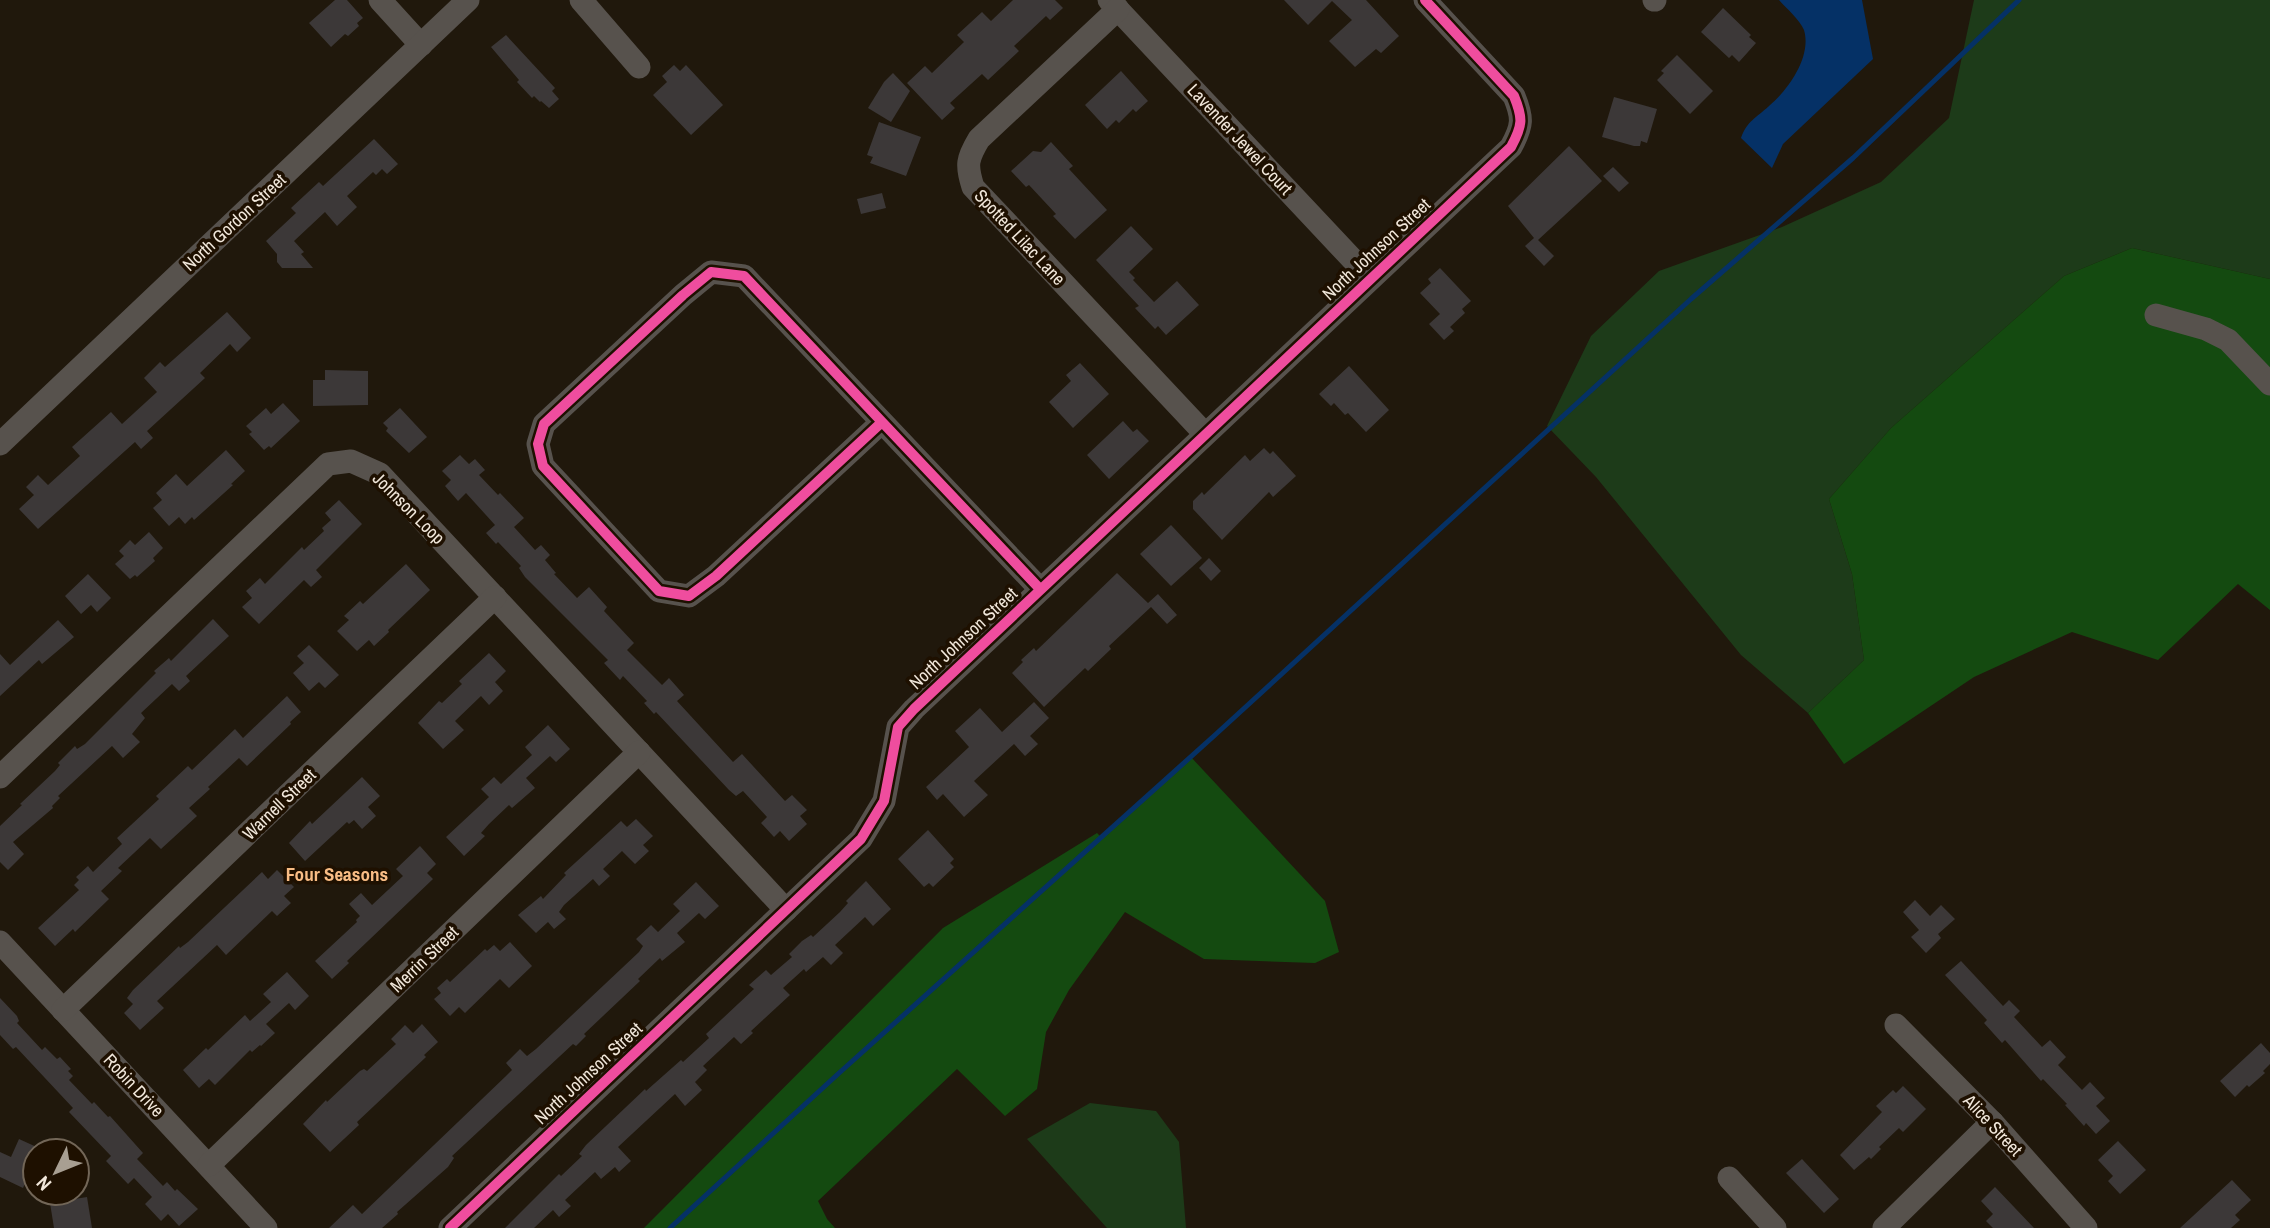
<svg xmlns="http://www.w3.org/2000/svg" width="2270" height="1228" font-family="'Archivo Narrow',sans-serif">
<rect width="100%" height="100%" fill="#20180c"/>
<g fill="#1d3b19">
<path d="M1974 0H2270V279L2132 248 2064 276 1891 428 1829 499 1852 574 1864 660 1808 713 1741 655 1596 477 1547 426 1591 336 1659 271 1782 227 1881 182 1949 118Z"/>
<path d="M1090 1103 1156 1111 1179 1142 1186 1228H1107L1027 1139Z"/>
</g>
<g fill="#144a10">
<path d="M2132 248 2270 279V610L2238 584 2158 660 2072 632 1974 677 1844 764 1808 713 1864 660 1852 574 1829 499 1891 428 2064 276Z"/>
<path d="M1190 756 1325 901 1339 952 1315 963 1204 959 1125 912 1069 990 1046 1032 1037 1089 1005 1116 957 1069 818 1201 827 1219 835 1228H644L943 928 1097 833 1102 838Z"/>
</g>
<path fill="#053166" d="M1779 0H1862L1873 59 1783 144 1772 168 1741 138C1747 121 1756 118 1769 106 1788 90 1812 57 1804 30 1800 20 1786 8 1779 0Z"/>
<g fill="none" stroke-linecap="round" stroke-linejoin="round">
<path stroke="#053166" stroke-width="5" d="M670 1228 838 1074 1215 735 1691 299 1853 158 2019 0"/>
</g>
<g fill="#3c3838">
<path d="M335 0H347L363 18 357 23 359 26 348 36 345 34 331 47 309 23Z"/>
<path d="M1013 0H1055L1063 8 1050 20 1046 16 1014 46 1019 51 988 80 982 74 950 103 955 108 942 120 907 83 925 66 932 73 964 42 957 35 982 12 991 21Z"/>
<path d="M1284 0H1366L1399 36 1381 53 1376 49 1355 67 1329 41 1352 20 1332 1 1308 25Z"/>
<path d="M1723 8 1751 35 1749 37 1756 43 1739 62 1732 55 1729 58 1701 32Z"/>
<path d="M506 35 555 88 552 91 559 99 549 108 541 101 540 102 534 96 532 98 517 82 519 80 491 47Z"/>
<path d="M1677 55 1713 91 1690 114 1657 80 1664 73 1661 71Z"/>
<path d="M674 65 680 71 686 65 723 105 691 135 653 95 667 82 662 76Z"/>
<path d="M1121 71 1148 101 1136 112 1133 109 1119 123 1116 120 1107 129 1085 105Z"/>
<path d="M893 73 910 91 891 122 868 108 884 82Z"/>
<path d="M1614 97 1657 109 1647 143 1641 141 1640 146H1634L1602 137Z"/>
<path d="M879 122 921 137 906 176 870 163 873 157 867 155Z"/>
<path d="M374 139 398 164 387 174 382 169 376 175 373 172 347 196 357 207 337 226 325 212 294 241 304 252 301 254 313 268H282L277 262V254L266 241 296 213 291 208 319 182 323 186Z"/>
<path d="M1051 142 1073 166 1069 169 1107 210 1075 239 1053 216 1056 214 1029 185 1026 187 1011 171 1033 151 1041 152Z"/>
<path d="M1569 146 1602 181 1538 240 1554 256 1544 266 1525 246 1534 238 1508 206Z"/>
<path d="M1613 167 1629 183 1619 192 1603 176Z"/>
<path d="M882 193 886 208 861 214 857 199Z"/>
<path d="M1131 226 1153 249 1129 272 1135 278 1133 280 1154 302 1177 281 1199 305 1166 335 1158 326 1155 329 1135 308 1139 306 1096 260Z"/>
<path d="M1440 268 1471 301 1462 309 1465 313 1450 327 1454 331 1444 340 1429 324 1440 314 1420 293 1431 283 1428 279Z"/>
<path d="M227 312 251 338 237 352 230 344 200 373 205 378 147 431 153 438 141 449 135 442 38 529 19 509 34 495 26 487 38 475 48 485 80 456 72 447 111 412 122 424 157 392 144 378 160 362 165 367Z"/>
<path d="M1080 363 1109 394 1073 428 1049 402 1071 381 1066 375Z"/>
<path d="M1349 366 1389 410 1366 432 1348 413 1345 415 1334 403 1331 406 1319 394Z"/>
<path d="M325 370 368 371V405L313 406V380H325Z"/>
<path d="M283 403 300 421 271 448 269 446 264 450 249 434 252 432 246 426 266 408 271 414Z"/>
<path d="M400 408 427 437 409 453 386 431 388 428 383 423Z"/>
<path d="M1123 421 1133 432 1137 429 1149 441 1109 479 1087 455Z"/>
<path d="M1264 448 1270 454 1273 451 1296 476 1273 497 1269 492 1222 540 1193 509V501L1202 492 1204 495 1245 455 1250 461Z"/>
<path d="M226 450 245 471 231 484 233 485 194 520 192 517 185 524 179 517 169 526 153 508 162 500 156 493 176 474 187 486Z"/>
<path d="M460 455 469 464 475 459 485 470 479 475 498 495 500 493 524 518 514 527 535 550 541 545 550 555 545 560 556 573 554 574 577 598 589 587 607 607 604 611 634 643 627 650 662 685 669 678 684 695 677 701 733 762 742 754 785 801 792 795 807 810 800 816 807 824 789 841 780 831 774 837 761 823 767 817 743 791 736 796 729 790 656 712 654 714 644 703 647 701 623 676 620 680 604 663 608 660 525 577 519 568 521 566 498 542 496 544 486 533 495 525 466 493 458 501 445 486 451 480 442 471Z"/>
<path d="M339 500 362 524 316 570 322 577 311 587 304 580 259 624 242 607 252 598 246 591 260 578 265 584 302 547 304 550 324 531 322 528 331 520 325 513Z"/>
<path d="M1171 525 1202 558 1171 586 1140 554Z"/>
<path d="M149 532 163 548 153 558 155 561 137 577 135 575 130 579 115 564 124 556 119 551 130 540 135 545Z"/>
<path d="M1209 558 1221 571 1211 581 1199 568Z"/>
<path d="M406 564 430 590 388 630 389 632 374 646 369 640 357 651 337 631 349 620 344 616 360 601 363 604Z"/>
<path d="M1117 573 1148 603 1158 594 1177 615 1167 624 1151 607 1109 646 1111 649 1088 671 1085 668 1044 707 1012 673 1023 662 1021 660 1034 648 1036 651Z"/>
<path d="M88 574 111 598 97 612 91 605 81 614 65 596Z"/>
<path d="M213 619 229 636 186 676 190 681 179 691 172 684 141 713 145 718 132 734 140 742 123 758 112 746 58 796 60 798 52 806 53 808 13 842 24 854 8 870 0 862V826L22 805 20 804 55 771 60 765 58 763 75 746 77 749 85 744 156 673 154 671 169 658 171 661Z"/>
<path d="M58 620 74 637 42 664 39 660 0 696V654L10 665Z"/>
<path d="M309 645 339 675 325 688 319 682 309 691 293 673 304 663 297 656Z"/>
<path d="M489 653 506 671 495 682 503 691 489 705 481 696 455 721 464 730 443 749 418 723 439 701 442 703 462 684 459 681Z"/>
<path d="M287 696 301 712 290 722 291 724 247 766 239 758 208 787 210 789 189 808 197 816 161 849 150 838 118 868 122 871 101 891 109 899 75 932 73 929 55 946 38 928 79 890 74 885 79 880 76 877 88 866 93 872 122 844 117 838 159 799 156 796 188 766 192 770 235 729 243 738Z"/>
<path d="M1034 702 1049 718 1030 736 1038 744 1025 756 1014 744 974 781 988 795 964 817 943 794 937 800 926 787 969 747 955 731 980 708 1002 732Z"/>
<path d="M548 725 570 749 556 762 550 756 526 778 535 788 512 808 509 805 489 824 481 833 485 836 464 856 446 837 489 797 481 789 494 777 501 784 532 755 525 747Z"/>
<path d="M362 777 380 796 368 807 376 816 362 829 354 820 349 824 347 822 305 861 289 843 310 821 312 824Z"/>
<path d="M636 819 653 836 643 845 649 851 635 864 622 851 603 869 610 876 599 886 593 879 564 905 559 912 566 919 554 929 548 922 536 933 518 915 541 896 543 899 566 875 564 873 621 821 627 827Z"/>
<path d="M928 830 954 859 950 863 954 867 933 887 929 883 924 887 898 859Z"/>
<path d="M420 846 436 864 427 873 433 879 347 961 349 963 332 979 315 961 357 922 356 920 360 916 349 904 361 893 372 905 403 876 396 869Z"/>
<path d="M277 870 294 887 284 896 291 903 277 916 272 911 226 955 217 945 157 1001 164 1008 140 1030 124 1013 133 1004 127 998 133 990 179 946 180 948 188 942 262 872 268 879Z"/>
<path d="M866 881 891 909 873 926 865 917 835 945 843 953 831 965 823 957 806 972 804 969 783 988 790 995 751 1031 753 1033 741 1044 734 1037 703 1066 707 1070 695 1082 702 1090 685 1106 675 1094 618 1147 631 1161 619 1172 615 1167 601 1179 595 1172 565 1200 571 1206 559 1217 553 1210 534 1228H505L559 1174 561 1176 582 1156 579 1154 586 1145 645 1089 646 1091 681 1060 683 1062 709 1038 706 1034 754 989 749 985 766 970 771 975 792 957 789 954 802 941 811 935 813 937 840 912 848 903 846 901Z"/>
<path d="M696 882 719 906 705 919 699 913 677 933 685 942 662 961 660 958 638 979 640 981 584 1034 586 1036 576 1046 573 1044 452 1156 454 1158 448 1167 397 1212 398 1214 382 1228H329L353 1205 362 1214 506 1076 512 1070 506 1063 520 1049 527 1056 536 1049 639 952 643 946 636 939 651 925 658 932 680 911 673 904Z"/>
<path d="M1915 900 1930 916 1941 905 1955 919 1938 934 1941 938 1926 953 1911 937 1919 930 1903 912Z"/>
<path d="M510 942 532 966 509 988 500 979 465 1013 459 1007 450 1016 434 999 441 993 437 988 447 979 450 982 485 949 487 951 494 945 500 951Z"/>
<path d="M1961 961 2003 1006 2009 1000 2020 1011 2014 1017 2042 1047 2050 1040 2066 1057 2058 1065 2082 1090 2090 1082 2105 1098 2096 1106 2110 1121 2096 1134 2086 1123 2084 1126 2065 1105 2067 1104 2043 1079 2041 1081 2005 1040 2002 1043 1984 1023 1987 1020 1945 975Z"/>
<path d="M287 972 309 996 295 1010 289 1003 266 1024 275 1033 261 1046 260 1045 252 1052 250 1050 215 1085 209 1079 199 1088 183 1070 206 1048 208 1050 245 1015 250 1021 271 1002 263 994Z"/>
<path d="M0 998 17 1016 19 1021 17 1023 42 1050 45 1047 57 1059 60 1057 71 1069 68 1071 73 1076 69 1080 92 1104 94 1102 108 1117 110 1116 143 1153 137 1159 163 1186 167 1182 175 1191 177 1189 198 1209 179 1226 168 1214 161 1221 145 1204 152 1197 134 1178 128 1184 106 1161 111 1156 69 1112 73 1108 16 1047 13 1049 0 1035Z"/>
<path d="M422 1024 438 1042 424 1055 426 1057 357 1122 359 1125 330 1152 303 1124 326 1100 327 1102 360 1071 364 1069 367 1071 396 1044 391 1039 405 1025 413 1033Z"/>
<path d="M2261 1043 2270 1053V1064L2263 1071 2265 1073 2249 1087 2247 1085 2235 1097 2220 1081Z"/>
<path d="M1903 1086 1926 1109 1903 1132 1899 1128 1879 1147 1881 1149 1871 1159 1869 1157 1854 1170 1840 1155 1882 1112 1876 1106 1893 1090 1896 1093Z"/>
<path d="M19 1139 41 1149 40 1151H35V1162L23 1188 0 1177V1152L11 1157Z"/>
<path d="M2118 1141 2146 1170 2120 1194 2108 1181 2113 1176 2098 1160Z"/>
<path d="M1802 1159 1839 1199 1824 1213 1786 1173Z"/>
<path d="M2232 1180 2251 1200 2235 1215 2240 1220 2231 1228H2180Z"/>
<path d="M1995 1187 2034 1228H1993L1986 1221 1993 1214 1981 1201Z"/>
<path d="M87 1197 92 1228H54L50 1203Z"/>
</g>
<g fill="none" stroke-linecap="round" stroke-linejoin="round">
<g stroke="#57524d" stroke-width="23">
<path d="M380 0 421 45"/>
<path d="M581 0 639 67"/>
<path d="M1109 0 1370 278"/>
<path d="M1654 0H1655"/>
<path d="M1118 9 979 139C967 159 966 165 973 187L1205 434"/>
<path d="M2156 315 2206 329 2228 340 2270 384"/>
<path d="M882 422 716 576 689 596 659 591 543 466 538 444 544 424 683 295 711 272 744 276 1040 589"/>
<path d="M0 444 468 0"/>
<path d="M0 777 328 464 351 461 380 474 786 910"/>
<path d="M0 942 266 1228"/>
<path d="M63 1010 495 597"/>
<path d="M1896 1025 1992 1122 2086 1228"/>
<path d="M209 1165 639 752"/>
<path d="M1729 1178 1775 1228"/>
<path d="M450 1228 861 839 884 801 898 727 914 709 1511 147C1523 125 1523 118 1514 96L1425 0"/>
<path d="M1884 1228 1992 1122"/>
</g>
<g stroke="#1e1000" stroke-width="15">
<g id="cycleway">
<path d="M882 422 716 576 689 596 659 591 543 466 538 444 544 424 683 295 711 272 744 276 1040 589"/>
<path d="M450 1228 861 839 884 801 898 727 914 709 1511 147C1523 125 1523 118 1514 96L1425 0"/>
</g>
</g>
<use href="#cycleway" stroke="#ef4d9e" stroke-width="10"/>
</g>
<g text-anchor="middle" dominant-baseline="central" stroke-width="7" stroke-linejoin="round" paint-order="stroke">
<g font-size="18" fill="#f1e7da" stroke="#1e1000">
<text transform="translate(1240 139) rotate(47)">Lavender Jewel Court</text>
<text transform="translate(234 222) rotate(-43)">North Gordon Street</text>
<text transform="translate(1020 237) rotate(47)">Spotted Lilac Lane</text>
<text transform="translate(1376 249) rotate(-43)">North Johnson Street</text>
<text transform="translate(409 508) rotate(45)">Johnson Loop</text>
<text transform="translate(963 638) rotate(-43)">North Johnson Street</text>
<text transform="translate(279 804) rotate(-44)">Warnell Street</text>
<text transform="translate(424 959) rotate(-44)">Merrin Street</text>
<text transform="translate(588 1073) rotate(-43)">North Johnson Street</text>
<text transform="translate(134 1085) rotate(47)">Robin Drive</text>
<text transform="translate(1993 1125) rotate(47)">Alice Street</text>
</g>
<g font-size="19" font-weight="bold" fill="#f9bd85" stroke="#1e1000">
<text x="337" y="874">Four Seasons</text>
</g>
</g>
<g transform="translate(56 1172) rotate(227)"><circle r="33" fill="#1e1000" stroke="#726657" stroke-width="2"/>
<path d="M0-5L12 26L0 18L-12 26Z" fill="#a89f92"/>
<text y="-10" font-size="19" font-weight="bold" text-anchor="middle" fill="#f1e7da">N</text>
</g>
</svg>
